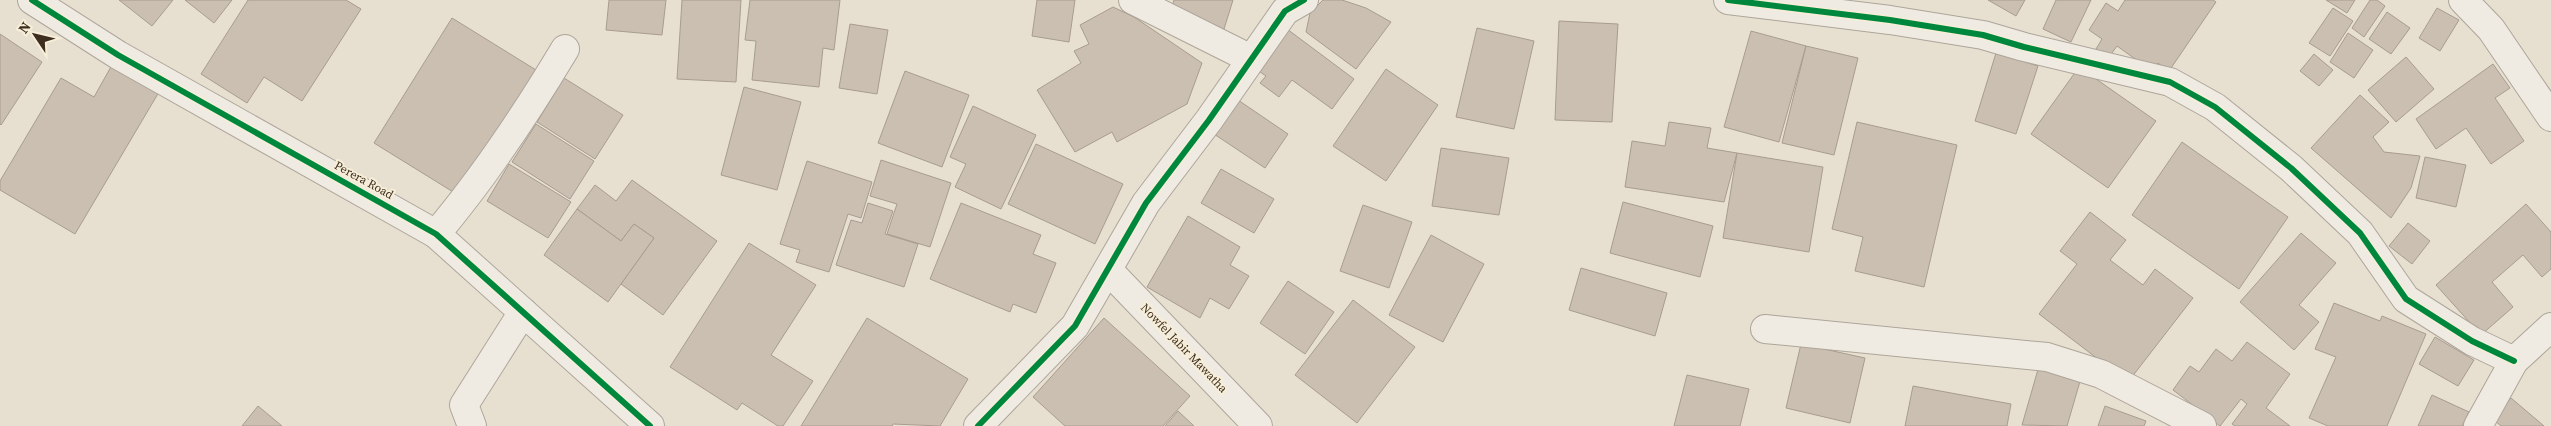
<svg xmlns="http://www.w3.org/2000/svg" width="2551" height="426" font-family="'Source Serif 4',serif">
<rect width="100%" height="100%" fill="#e7e0d1"/>
<g fill="#cbbfb2" stroke="#a89c90">
<path d="M119 0H173L152 26Z"/>
<path d="M185 0H232L214 23Z"/>
<path d="M248 0H346L361 9 302 101 264 77 247 103 201 74Z"/>
<path d="M609 0H666L662 35 606 30Z"/>
<path d="M682 0H741L736 82 677 79Z"/>
<path d="M750 0H840L834 50 823 48 819 87 752 80 756 41 745 40Z"/>
<path d="M1037 0H1075L1069 42 1032 36Z"/>
<path d="M1174 0H1233L1224 29 1170 13Z"/>
<path d="M1323 0H1342L1366 8 1391 22 1356 69 1306 32 1310 13Z"/>
<path d="M1988 0H2025L2016 16Z"/>
<path d="M2056 0H2091L2071 42 2043 29Z"/>
<path d="M2125 0H2213L2216 2 2169 71 2158 63 2152 71 2117 46 2109 57 2096 49 2102 39 2089 30 2106 3 2118 11Z"/>
<path d="M2326 0H2355L2347 13Z"/>
<path d="M2370 0H2377L2385 6 2364 37 2352 28Z"/>
<path d="M1113 7 1134 17 1202 63 1187 104 1117 142 1112 132 1075 152 1037 90 1081 63 1074 51 1089 44 1080 25Z"/>
<path d="M2333 8 2353 21 2330 56 2309 43Z"/>
<path d="M2437 8 2459 20 2440 51 2419 38Z"/>
<path d="M2387 12 2410 28 2391 54 2369 39Z"/>
<path d="M452 18 536 70 458 195 374 143Z"/>
<path d="M1559 21 1618 24 1612 122 1555 120Z"/>
<path d="M850 24 888 30 877 94 839 88Z"/>
<path d="M1283 26 1354 79 1332 109 1292 80 1279 97 1260 83 1266 76 1253 67Z"/>
<path d="M1477 28 1534 41 1514 129 1456 117Z"/>
<path d="M1751 31 1806 46 1779 142 1724 127Z"/>
<path d="M2348 33 2373 50 2354 78 2330 62Z"/>
<path d="M0 34 42 62 1 125 0 124Z"/>
<path d="M1806 46 1858 58 1834 155 1782 143Z"/>
<path d="M1996 53 2038 66 2016 134 1975 121Z"/>
<path d="M2314 54 2333 70 2319 86 2300 71Z"/>
<path d="M2406 57 2434 89 2396 122 2368 90Z"/>
<path d="M2493 64 2510 88 2495 98 2524 141 2491 164 2466 128 2436 149 2416 119Z"/>
<path d="M112 65 159 92 75 234 0 190V181L61 78 94 97Z"/>
<path d="M2079 67 2156 121 2108 188 2031 134Z"/>
<path d="M1386 69 1438 105 1386 181 1333 146Z"/>
<path d="M905 71 969 95 942 167 878 143Z"/>
<path d="M564 78 623 115 595 159 537 122Z"/>
<path d="M744 87 801 102 777 190 721 175Z"/>
<path d="M2360 95 2389 122 2373 137 2384 152 2420 156 2411 188 2391 218 2311 148Z"/>
<path d="M1238 100 1288 134 1265 168 1214 134Z"/>
<path d="M973 106 1036 135 1001 209 955 187 966 164 950 157Z"/>
<path d="M1669 122 1711 128 1707 148 1737 153 1724 202 1625 187 1632 141 1665 146Z"/>
<path d="M1857 122 1957 145 1924 287 1855 271 1863 237 1832 229Z"/>
<path d="M536 124 594 161 570 199 512 162Z"/>
<path d="M2182 142 2288 217 2239 289 2132 215Z"/>
<path d="M1036 144 1123 184 1095 244 1008 204Z"/>
<path d="M1441 148 1509 158 1499 215 1432 206Z"/>
<path d="M1737 153 1823 167 1809 252 1723 238Z"/>
<path d="M2425 157 2466 165 2456 207 2416 198Z"/>
<path d="M881 160 951 183 930 247 887 234 897 204 870 196Z"/>
<path d="M807 161 872 182 861 218 848 214 829 272 796 262 800 250 780 244Z"/>
<path d="M509 164 571 202 548 238 487 201Z"/>
<path d="M1221 169 1274 199 1254 233 1201 203Z"/>
<path d="M632 180 717 241 663 315 621 284 654 238 634 224 621 241 577 209 595 185 616 201Z"/>
<path d="M1623 202 1713 226 1700 277 1610 253Z"/>
<path d="M868 203 893 211 885 234 918 244 904 287 836 265 851 220 862 223Z"/>
<path d="M961 203 1041 235 1033 254 1056 263 1036 313 1013 304 1010 312 930 279Z"/>
<path d="M2526 204 2551 232V269L2542 277 2523 255 2492 282 2513 307 2481 335 2436 285Z"/>
<path d="M1363 205 1412 222 1389 288 1340 271Z"/>
<path d="M577 209 621 241 634 224 654 238 608 302 544 255Z"/>
<path d="M2090 212 2126 240 2110 260 2143 285 2155 269 2193 298 2128 382 2039 314 2077 264 2060 251Z"/>
<path d="M1188 216 1240 247 1230 265 1249 276 1229 309 1210 298 1200 318 1147 287Z"/>
<path d="M2408 223 2430 241 2412 264 2389 246Z"/>
<path d="M2301 233 2336 263 2299 305 2319 322 2294 350 2240 302Z"/>
<path d="M1431 235 1484 264 1443 342 1389 315Z"/>
<path d="M749 243 816 285 771 355 813 381 783 426H778L742 403 737 410 670 367Z"/>
<path d="M1581 268 1667 293 1655 336 1569 310Z"/>
<path d="M1288 281 1334 312 1305 354 1260 323Z"/>
<path d="M1353 300 1415 347 1357 423 1295 375Z"/>
<path d="M2334 303 2380 321 2382 316 2426 334 2387 426H2328L2309 418 2336 357 2315 349Z"/>
<path d="M867 318 968 379 940 426 893 424 892 426H801Z"/>
<path d="M1104 318 1190 396 1163 426H1065L1033 397Z"/>
<path d="M2435 337 2474 360 2458 386 2419 364Z"/>
<path d="M2247 342 2290 374 2266 408 2290 426H2235L2232 424 2247 404 2241 399 2220 426 2173 390 2190 366 2199 372 2216 349 2232 361Z"/>
<path d="M1801 344 1865 358 1850 423 1786 408Z"/>
<path d="M2039 366 2081 378 2067 426 2022 425Z"/>
<path d="M1687 375 1749 389 1740 426H1674Z"/>
<path d="M1913 386 2011 404 2007 426H1905Z"/>
<path d="M2432 395 2469 412 2462 426H2418Z"/>
<path d="M2511 398 2544 426H2501L2493 419Z"/>
<path d="M258 406 282 426H242Z"/>
<path d="M2105 406 2146 421 2144 426H2098Z"/>
<path d="M1178 411 1194 426H1165Z"/>
</g>
<g fill="none" stroke-linecap="round" stroke-linejoin="round">
<g stroke="#ada599" stroke-width="30">
<g id="minor">
<path d="M32 0 118 55 436 234 650 426"/>
<path d="M1133 0 1251 59"/>
<path d="M1728 0 1890 20 1983 35 2024 47 2170 82 2215 107 2291 168 2360 233 2406 299 2472 341 2514 361"/>
<path d="M2463 0 2491 29 2551 117"/>
<path d="M436 234C485 176 526 114 565 49"/>
<path d="M1109 271 1258 426"/>
<path d="M1765 329 2047 357 2101 374 2202 426"/>
<path d="M472 426 464 405 523 312"/>
<path d="M978 426 1075 326 1146 203 1209 120 1285 11 1304 0"/>
<path d="M2478 426 2514 361 2551 327"/>
</g>
</g>
<use href="#minor" stroke="#efebe3" stroke-width="28"/>
<g stroke="#f7eed8" stroke-width="9">
<g id="cycleway">
<path d="M32 0 118 55 436 234 650 426"/>
<path d="M1728 0 1890 20 1983 35 2024 47 2170 82 2215 107 2291 168 2360 233 2406 299 2472 341 2514 361"/>
<path d="M978 426 1075 326 1146 203 1209 120 1285 11 1304 0"/>
</g>
</g>
<use href="#cycleway" stroke="#00873e" stroke-width="6"/>
</g>
<g text-anchor="middle" dominant-baseline="central" stroke-width="4" stroke-linejoin="round" paint-order="stroke">
<g font-size="12" fill="#3d2e20" stroke="#f7eed8">
<text transform="translate(364 180) rotate(29)">Perera Road</text>
<text transform="translate(1184 348) rotate(46)">Nowfel Jabir Mawatha</text>
</g>
</g>
<g transform="translate(35 35) rotate(305)" stroke="#f7eed8" stroke-width="4" paint-order="stroke">
<path d="M0-4L9 19L0 12L-9 19Z" fill="#3d2e20"/>
<text y="-8" font-size="14" font-weight="bold" text-anchor="middle" fill="#3d2e20">N</text>
</g>
</svg>
